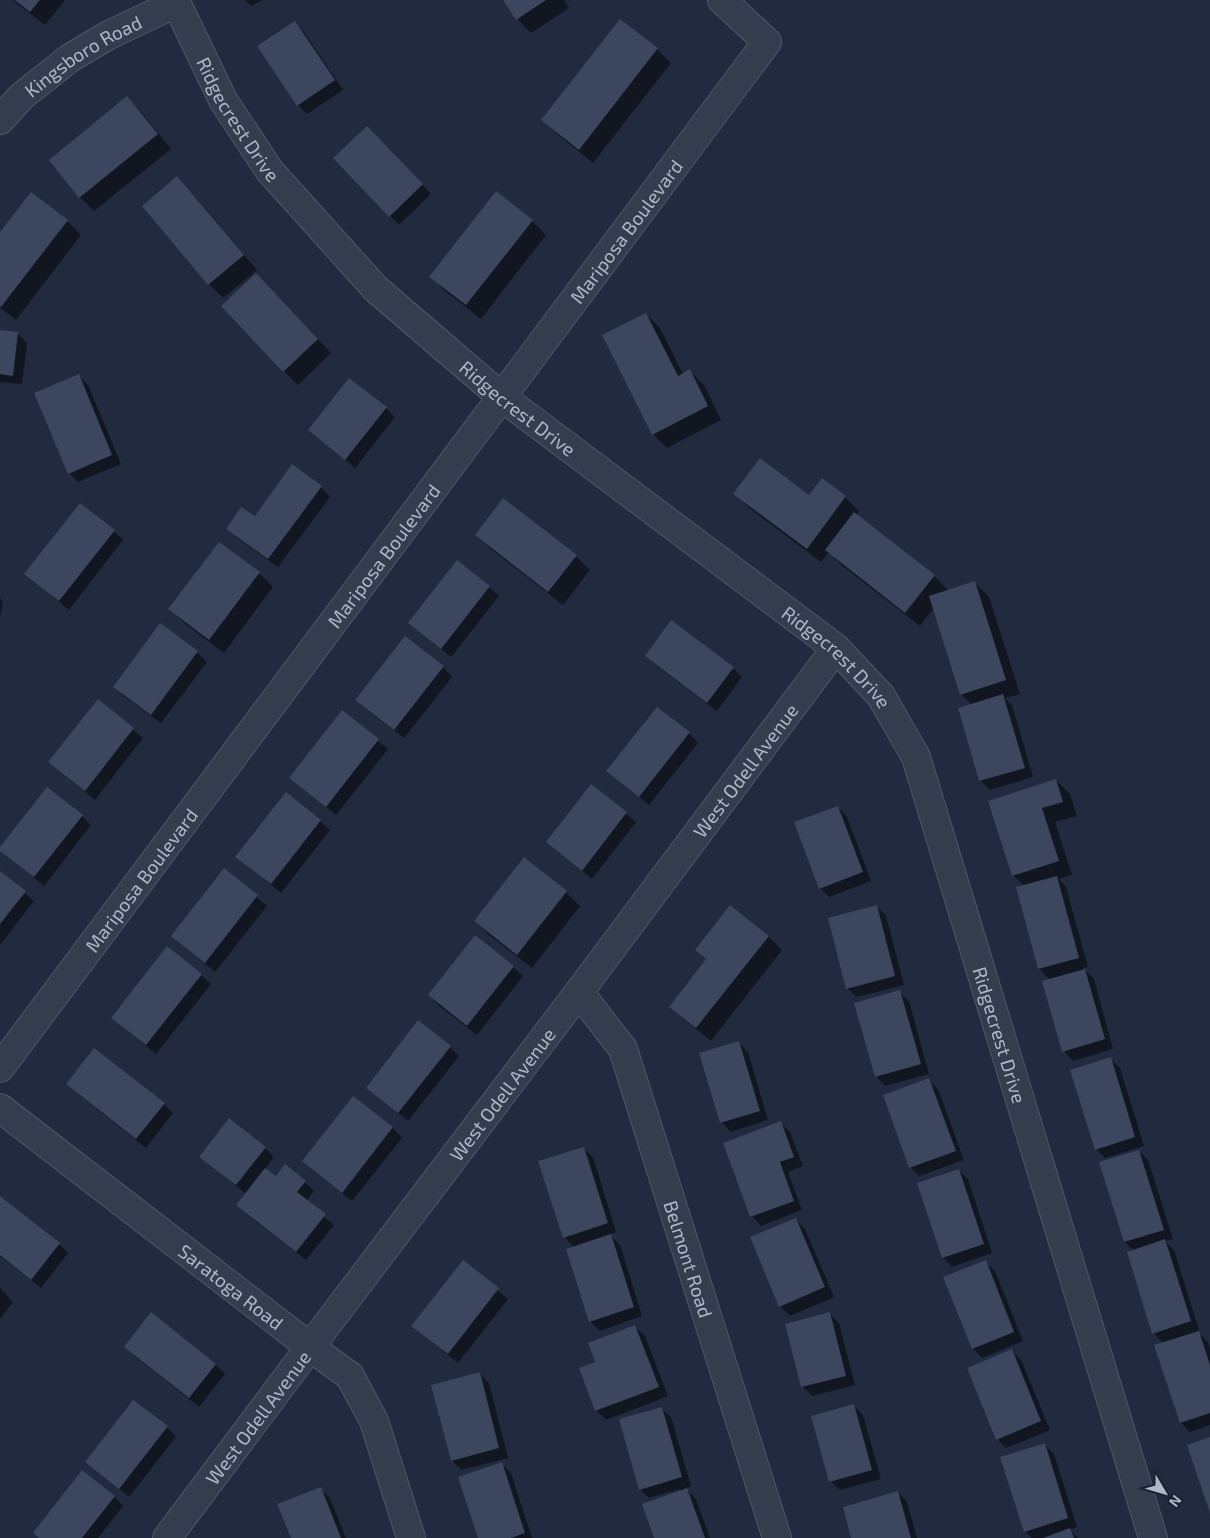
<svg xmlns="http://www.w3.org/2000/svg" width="1210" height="1538" font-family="'Exo 2',sans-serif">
<rect width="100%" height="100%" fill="#212a3e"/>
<g fill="#0007">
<path d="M13 0H65L45 25Z"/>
<path d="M245 0H263L251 6Z"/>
<path d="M505 0H564L569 8 531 33 517 19Z"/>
<path d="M295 23 304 32 343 90 307 114 298 105Z"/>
<path d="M657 49 671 63 593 163 557 134 543 120Z"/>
<path d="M127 98 141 112 171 149 94 211 80 197Z"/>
<path d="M376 137 431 194 399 225 390 216Z"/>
<path d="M177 178 191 192 257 270 223 298 209 284 144 207Z"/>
<path d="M31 194 67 221 81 235 16 320 0 308V234Z"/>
<path d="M532 221 546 235 481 319 445 291 431 277Z"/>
<path d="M270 288 331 353 298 385 284 371Z"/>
<path d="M646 314 660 328 683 374 690 371 704 385 721 420 667 448 653 434Z"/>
<path d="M0 332 17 333 27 343 22 384 0 382Z"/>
<path d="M78 375 88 385 121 464 78 482 69 473Z"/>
<path d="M386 408 395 417 355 468 310 430Z"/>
<path d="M293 466 321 487 330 497 278 567 237 538 228 529 255 518Z"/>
<path d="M823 480 845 497 859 511 856 516 934 576 949 591 975 583 989 597 1020 694 1005 698 1012 705 1033 777 990 790 981 781 960 709 972 705 961 694 934 608 920 626 840 564 829 552 821 562 749 508 735 494 809 497Z"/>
<path d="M114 531 123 540 69 610 26 574Z"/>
<path d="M476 535 576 556 590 570 563 605 491 549Z"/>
<path d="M457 561 499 596 451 657 409 623Z"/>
<path d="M259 573 273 587 224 653 184 623 170 609Z"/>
<path d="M0 598 3 601 0 617Z"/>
<path d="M160 625 197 652 207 662 161 723 124 696 114 687Z"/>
<path d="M646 656 733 668 742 677 717 711 656 665Z"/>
<path d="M443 667 452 677 404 738 366 709 357 700Z"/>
<path d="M98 701 143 738 95 800 50 762Z"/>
<path d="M342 712 388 749 336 815 291 778Z"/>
<path d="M689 733 698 743 649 805 608 771Z"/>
<path d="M1056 780 1070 794 1077 816 1055 822 1072 875 1059 879 1066 887 1088 967 1083 968 1094 979 1113 1049 1073 1061 1064 1051 1050 980 1039 968 1024 886 1013 875 990 801Z"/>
<path d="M592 786 636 822 592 879 547 842Z"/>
<path d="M838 807 847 817 871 881 829 897 820 888Z"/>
<path d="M82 816 91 825 44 886 0 849Z"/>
<path d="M320 821 330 830 281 893 237 857Z"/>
<path d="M224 870 267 906 215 972 172 936Z"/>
<path d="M0 872 34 901 0 945Z"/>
<path d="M566 892 580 906 532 968 489 935 475 921Z"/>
<path d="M877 906 886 916 904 985 857 997 847 988Z"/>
<path d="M768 936 782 950 711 1041 685 1020 670 1006 707 960 696 949Z"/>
<path d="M475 937 513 967 523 976 477 1035 438 1005 429 995Z"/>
<path d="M201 975 211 984 156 1054 112 1018Z"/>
<path d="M899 992 909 1001 929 1074 885 1086 876 1076Z"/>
<path d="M739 1043 748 1052 768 1120 731 1132 722 1122Z"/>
<path d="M450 1047 459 1056 408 1121 368 1088Z"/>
<path d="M1111 1059 1120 1068 1144 1146 1105 1158 1096 1149Z"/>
<path d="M929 1080 938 1089 964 1160 919 1176 910 1167Z"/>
<path d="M67 1084 164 1104 173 1113 146 1148 77 1093Z"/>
<path d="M353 1098 393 1128 402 1138 352 1201 313 1170 304 1161Z"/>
<path d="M781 1123 790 1132 803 1166 788 1172 802 1210 761 1226 752 1216Z"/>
<path d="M265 1148 274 1157 265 1169 276 1178 305 1182 314 1191 306 1201 334 1225 306 1260 247 1214 238 1205 246 1194 201 1156Z"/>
<path d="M583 1148 593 1157 616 1232 610 1235 620 1245 642 1316 600 1331 590 1321 574 1247 564 1237Z"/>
<path d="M1139 1151 1148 1160 1173 1239 1165 1241 1174 1250 1199 1330 1197 1331 1208 1342 1210 1349V1425L1190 1432 1181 1423 1164 1343 1153 1333 1134 1251 1125 1242 1101 1163Z"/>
<path d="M959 1170 968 1179 992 1253 952 1267 943 1257Z"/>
<path d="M0 1198 59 1244 68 1253 41 1288 0 1256Z"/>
<path d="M795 1219 805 1229 834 1297 790 1316 780 1306Z"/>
<path d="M463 1262 508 1299 458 1363 413 1326Z"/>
<path d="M985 1262 995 1271 1023 1341 982 1358 973 1348Z"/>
<path d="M0 1288 13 1302 0 1319Z"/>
<path d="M151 1314 216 1365 225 1374 199 1407 135 1356 125 1347Z"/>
<path d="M830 1314 839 1323 855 1385 812 1396 802 1386Z"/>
<path d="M635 1327 645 1336 668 1396 606 1420 597 1411 580 1368 597 1362Z"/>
<path d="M1012 1351 1021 1360 1050 1430 1006 1448 997 1439Z"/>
<path d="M480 1374 489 1383 508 1458 461 1470 452 1460Z"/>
<path d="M854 1406 863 1415 881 1479 840 1490 830 1481Z"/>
<path d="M661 1408 671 1417 691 1486 685 1488 696 1499 710 1538H656L680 1491V1489L649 1498 640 1489Z"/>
<path d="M167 1427 176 1437 129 1497 86 1462Z"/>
<path d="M1044 1444 1054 1454 1077 1527 1070 1530 1078 1538H1032L1026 1532 1002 1458Z"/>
<path d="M501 1464 511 1473 532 1538H479Z"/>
<path d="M320 1489 330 1498 346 1538H292Z"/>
<path d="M898 1492 907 1502 917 1538H853Z"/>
<path d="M114 1496 123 1506 98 1538H40Z"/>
</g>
<g fill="#3c465e">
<path d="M15 0H40L30 12Z"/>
<path d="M503 0H546L516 20Z"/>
<path d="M620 19 658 48 579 150 541 120Z"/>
<path d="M295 21 335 80 297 106 257 46Z"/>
<path d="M127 96 158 134 79 198 49 160Z"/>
<path d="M367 126 423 184 389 217 333 158Z"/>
<path d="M177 176 244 255 208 285 142 206Z"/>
<path d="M496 191 533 220 466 305 429 277Z"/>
<path d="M31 192 68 220 1 307 0 306V232Z"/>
<path d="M256 273 318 339 283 372 221 306Z"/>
<path d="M646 313 678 376 690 369 708 406 652 435 602 335Z"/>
<path d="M0 330 18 332 13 376 0 374Z"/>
<path d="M79 374 112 455 68 474 34 393Z"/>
<path d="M349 378 387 407 345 460 308 430Z"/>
<path d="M760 458 809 495 822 478 846 496 807 549 733 494Z"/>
<path d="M292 464 322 486 268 559 226 529 241 507 255 516Z"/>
<path d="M503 498 577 555 548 592 475 535Z"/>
<path d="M80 503 115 530 59 601 24 574Z"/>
<path d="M854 512 935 575 905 613 825 550Z"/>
<path d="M219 542 260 572 209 640 168 609Z"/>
<path d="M457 560 490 586 441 649 408 623Z"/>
<path d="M975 581 1006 680 960 695 929 596Z"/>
<path d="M671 620 734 667 707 703 645 656Z"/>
<path d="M160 623 198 651 151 715 113 687Z"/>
<path d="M405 636 444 666 394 730 355 700Z"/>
<path d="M1003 694 1025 768 979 781 958 708Z"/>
<path d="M98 699 134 728 85 791 48 762Z"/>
<path d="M657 707 690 732 639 797 606 771Z"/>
<path d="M342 710 379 739 326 807 289 778Z"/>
<path d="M1056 779 1063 802 1042 808 1059 861 1012 876 988 801Z"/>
<path d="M591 784 627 812 582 871 546 842Z"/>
<path d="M47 787 83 815 34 877 0 851V847Z"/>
<path d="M286 792 321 820 271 884 235 857Z"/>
<path d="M838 806 863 872 819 889 794 822Z"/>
<path d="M524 857 567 891 517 955 474 921Z"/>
<path d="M224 868 258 895 205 963 171 936Z"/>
<path d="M0 871 26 891 0 924Z"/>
<path d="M1057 876 1079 958 1038 969 1016 887Z"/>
<path d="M730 905 769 936 696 1028 669 1007 706 959 695 950Z"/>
<path d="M877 905 895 976 846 989 828 918Z"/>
<path d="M475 935 514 966 467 1026 428 995Z"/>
<path d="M167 946 202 974 146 1045 111 1018Z"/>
<path d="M1085 969 1105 1039 1062 1052 1042 981Z"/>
<path d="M900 990 921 1064 875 1077 854 1003Z"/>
<path d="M418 1020 451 1046 398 1113 366 1088Z"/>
<path d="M739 1041 760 1111 720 1123 699 1053Z"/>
<path d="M94 1048 165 1103 136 1139 66 1084Z"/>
<path d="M1111 1057 1135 1137 1095 1150 1070 1070Z"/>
<path d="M929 1078 956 1151 909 1168 883 1095Z"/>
<path d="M353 1096 393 1127 342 1193 302 1161Z"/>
<path d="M229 1118 266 1147 236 1185 199 1157Z"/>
<path d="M781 1121 794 1157 780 1162 794 1201 750 1217 723 1143Z"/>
<path d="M584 1147 608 1223 563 1238 538 1161Z"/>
<path d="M1139 1150 1164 1230 1124 1242 1099 1162Z"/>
<path d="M285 1164 306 1181 297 1192 326 1214 296 1252 236 1205 265 1168 276 1176Z"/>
<path d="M959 1169 984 1244 942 1258 917 1183Z"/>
<path d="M0 1196 60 1243 31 1280 0 1255Z"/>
<path d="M796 1218 825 1287 779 1307 750 1237Z"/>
<path d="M611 1234 634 1307 589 1322 566 1249Z"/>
<path d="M1165 1239 1191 1321 1152 1334 1127 1252Z"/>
<path d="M463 1260 499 1288 448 1354 411 1326Z"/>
<path d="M986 1260 1014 1332 972 1349 943 1277Z"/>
<path d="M151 1312 216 1364 189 1398 124 1347Z"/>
<path d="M830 1312 846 1376 801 1387 785 1324Z"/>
<path d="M635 1325 659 1387 595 1411 579 1368 595 1362 588 1343Z"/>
<path d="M1199 1331 1210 1365V1413L1180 1423 1154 1345Z"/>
<path d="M1012 1349 1041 1421 996 1440 967 1368Z"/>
<path d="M480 1372 499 1448 451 1461 431 1385Z"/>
<path d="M133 1400 168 1426 119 1489 85 1462Z"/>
<path d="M854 1404 872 1470 829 1482 811 1416Z"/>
<path d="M662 1407 682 1477 639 1490 619 1419Z"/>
<path d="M1210 1437V1513L1187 1445Z"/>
<path d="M1045 1443 1068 1518 1024 1532 1000 1457Z"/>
<path d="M502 1462 525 1533 511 1538H478L458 1477Z"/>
<path d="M82 1470 115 1496 82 1538H39L33 1533Z"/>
<path d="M321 1487 341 1538H291L277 1504Z"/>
<path d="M687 1488 705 1538H654L642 1504Z"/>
<path d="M898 1491 911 1538H851L843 1507Z"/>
<path d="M1070 1528 1074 1538H1043Z"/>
</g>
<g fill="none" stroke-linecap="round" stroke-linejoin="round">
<g stroke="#505768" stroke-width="30">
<g id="minor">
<path id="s1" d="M175 0 223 100 269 170 376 289 503 398 836 648 881 696 916 757 1153 1538"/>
<path id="s2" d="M0 120 22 96 70 58 107 36 176 3"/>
<path id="s3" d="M579 992 623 1049 777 1538"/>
<path id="s4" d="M0 1068 767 42 722 0"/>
<path id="s5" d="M0 1108 310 1347 350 1376 374 1421 411 1538"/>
<path id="s6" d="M167 1538 310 1347 579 992 836 648"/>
</g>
</g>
<use href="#minor" stroke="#353c4e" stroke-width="28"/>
</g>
<g text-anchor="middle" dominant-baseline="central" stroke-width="4" stroke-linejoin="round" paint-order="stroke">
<g font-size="19" fill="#b0b7c9" stroke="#1a2232">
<text stroke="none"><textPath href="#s2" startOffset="106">Kingsboro Road</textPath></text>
<text stroke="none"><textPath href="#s1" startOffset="135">Ridgecrest Drive</textPath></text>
<text stroke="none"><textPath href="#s4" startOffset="1045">Mariposa Boulevard</textPath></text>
<text stroke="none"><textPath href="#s1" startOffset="540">Ridgecrest Drive</textPath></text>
<text stroke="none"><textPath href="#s4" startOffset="640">Mariposa Boulevard</textPath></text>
<text stroke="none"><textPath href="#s1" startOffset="945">Ridgecrest Drive</textPath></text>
<text stroke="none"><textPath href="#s6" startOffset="961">West Odell Avenue</textPath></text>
<text stroke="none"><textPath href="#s4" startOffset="235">Mariposa Boulevard</textPath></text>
<text stroke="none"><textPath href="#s1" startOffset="1365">Ridgecrest Drive</textPath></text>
<text stroke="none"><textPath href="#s6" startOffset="556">West Odell Avenue</textPath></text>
<text stroke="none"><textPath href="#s3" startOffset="292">Belmont Road</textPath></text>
<text stroke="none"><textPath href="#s5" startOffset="292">Saratoga Road</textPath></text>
<text stroke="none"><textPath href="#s6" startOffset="151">West Odell Avenue</textPath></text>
</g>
</g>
<g transform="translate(1165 1493) rotate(128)" stroke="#1a2232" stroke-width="4" paint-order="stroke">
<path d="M0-4L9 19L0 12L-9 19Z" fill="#b0b7c9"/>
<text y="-8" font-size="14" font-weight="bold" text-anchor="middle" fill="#b0b7c9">N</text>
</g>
</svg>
